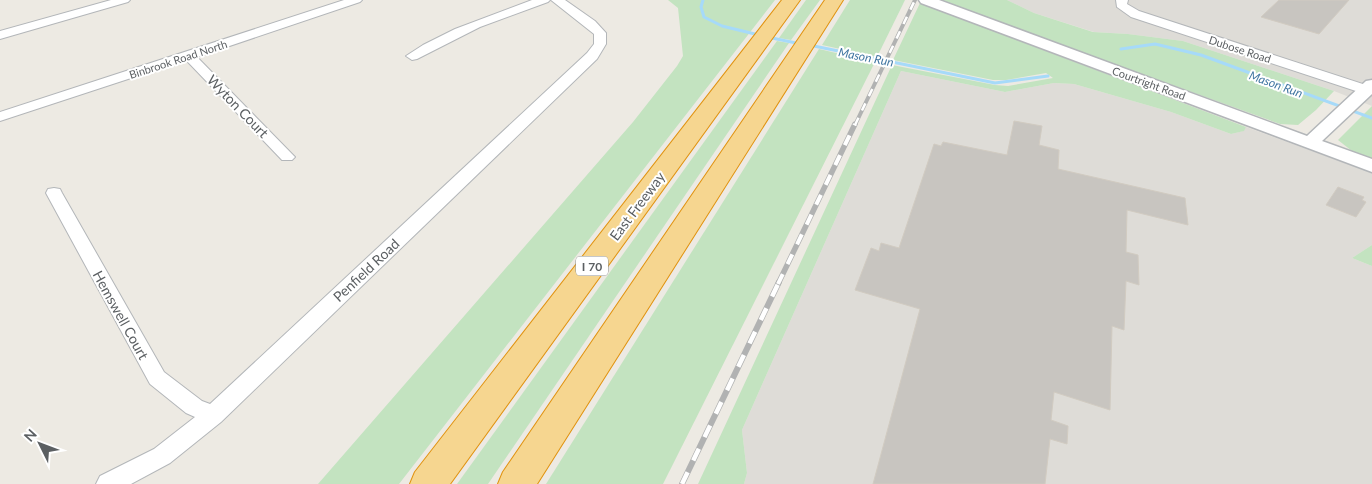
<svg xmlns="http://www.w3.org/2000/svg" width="1372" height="484" font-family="Lato,sans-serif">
<rect width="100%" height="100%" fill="#edeae3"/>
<g fill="#dedcd7">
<path d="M1007 0H1372V106L1334 91 1183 41 1128 34 1094 32 1034 13Z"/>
<path d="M901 71 1005 92 1054 83 1074 84 1171 112 1231 134 1243 131 1246 127 1372 173V245L1352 258 1372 266V484H744L747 473 742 430Z"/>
</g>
<g fill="#c3e3c0">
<path d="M668 0H775L399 484H318L633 122 677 66 683 56 678 8Z"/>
<path d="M806 0H820L791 40 779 38Z"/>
<path d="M850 0H905L877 57 822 45Z"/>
<path d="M936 0H1007L1034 13 1093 32 1128 34 1183 41 1334 91 1316 110 1298 125 1280 124Z"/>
<path d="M920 3 1246 127 1244 131 1231 134 1171 112 1074 84 1054 83 1005 92 901 71 742 430 747 473 744 484H698L892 65 995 85 1008 86 1053 78 1046 73 1006 80H993L893 60Z"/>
<path d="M777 41 789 43 488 484H457Z"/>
<path d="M819 49 875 62 663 484H546Z"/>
<path d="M1372 106V161L1357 155 1338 140Z"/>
<path d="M1372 245V266L1352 258Z"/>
</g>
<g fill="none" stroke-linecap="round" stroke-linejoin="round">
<g stroke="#a6daf9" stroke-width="3">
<path d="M703 0 701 7 704 17 722 26 759 35"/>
<path d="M767 37 801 44"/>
<path d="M809 45 995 83 1048 76"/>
<path d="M1121 49 1155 44 1201 55 1372 118"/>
</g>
</g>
<g fill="#c8c5c0" stroke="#d1cbc1">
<path d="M1279 0H1349L1319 34 1261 17Z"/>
<path d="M1014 121 1042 126 1039 145 1059 150 1058 169 1185 198 1188 225 1127 210 1126 252 1138 255 1139 285 1126 281 1124 330 1112 326 1110 410 1054 392 1051 420 1068 426 1067 444 1050 439 1045 484H873L920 309 855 290 871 248 879 251 881 243 899 248 934 144 941 146 943 142 1007 155Z"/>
<path d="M1338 187 1364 197 1362 200 1366 202 1356 217 1326 205Z"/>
</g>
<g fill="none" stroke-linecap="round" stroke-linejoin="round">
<g stroke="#b3b6b9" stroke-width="2">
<g id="minor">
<path d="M111 0H130L128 2 0 39V31Z"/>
<path d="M344 0H362L360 2 197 57 292 154 295 157 292 160H282L186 60 0 121V112Z"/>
<path d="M532 0H550L548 2 480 27 417 59 412 60 406 56 423 45 455 29Z"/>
<path d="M551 0H565L595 21 606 33V44L597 59 221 422 170 463 131 484H96L100 476 154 449 195 417 186 413 150 384 46 193 48 189 54 188 60 189 62 193 164 372 202 401 210 404 587 53 594 44V34Z"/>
<path d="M1116 0H1128L1127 4 1139 11 1372 87V93H1362L1131 17 1117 7Z"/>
</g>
</g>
<g stroke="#b3b6b9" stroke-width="3">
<path id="tertiary" d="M919 0H939L1307 136 1366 81 1372 80V94L1322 141 1372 159V172L921 3Z"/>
</g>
<g stroke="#e1920e" stroke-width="2">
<g id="motorway">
<path d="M782 0H800L450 484H410L415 472Z"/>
<path d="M825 0H843L537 484H498L503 472Z"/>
</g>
</g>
<use href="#minor" fill="#fff" fill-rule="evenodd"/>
<use href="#tertiary" fill="#fff" fill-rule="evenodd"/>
<use href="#motorway" fill="#f6d690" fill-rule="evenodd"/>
<g stroke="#b1b2b2" stroke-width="4">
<path id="rail-far2" d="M855 125 915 0"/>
</g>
<g stroke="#b1b2b2" stroke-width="5.5">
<path id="rail-far1" d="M778 284 855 124"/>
</g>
<g stroke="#b1b2b2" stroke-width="6">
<path id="rail" d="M682 484 779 282"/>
</g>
<use href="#rail-far2" stroke="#fff" stroke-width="2.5" stroke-dasharray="8" stroke-linecap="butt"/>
<use href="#rail-far1" stroke="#fff" stroke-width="4" stroke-dasharray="11" stroke-linecap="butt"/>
<use href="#rail" stroke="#fff" stroke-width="4.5" stroke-dasharray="13" stroke-linecap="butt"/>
</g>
<g text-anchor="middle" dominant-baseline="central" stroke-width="4" stroke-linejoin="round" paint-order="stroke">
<g font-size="11" fill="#5b5f62" stroke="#fff">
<text transform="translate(1240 49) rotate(18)">Dubose Road</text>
<text transform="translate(178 59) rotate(-18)">Binbrook Road North</text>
<text transform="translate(1149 83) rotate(20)">Courtright Road</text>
</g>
<g font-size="12" font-style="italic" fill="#4176a2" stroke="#fff">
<text transform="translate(866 57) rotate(11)">Mason Run</text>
<text transform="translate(1276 84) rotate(20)">Mason Run</text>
</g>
<rect fill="#fff" stroke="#8c8f91" stroke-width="1" x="576" y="256.5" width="32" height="19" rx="4"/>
<g font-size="12" font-weight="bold" fill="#5b5f62">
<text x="592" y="266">I 70</text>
</g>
<g font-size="14" fill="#5b5f62" stroke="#fff">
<text transform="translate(238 106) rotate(46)">Wyton Court</text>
<text transform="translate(637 206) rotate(-53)">East Freeway</text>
<text transform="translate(366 270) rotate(-43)">Penfield Road</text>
<text transform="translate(121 315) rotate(61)">Hemswell Court</text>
</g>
</g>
<g transform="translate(40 444) rotate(312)" stroke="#ffffff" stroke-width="4" paint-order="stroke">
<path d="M0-4L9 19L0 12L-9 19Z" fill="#5b5f62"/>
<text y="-8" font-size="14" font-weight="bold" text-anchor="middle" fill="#5b5f62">N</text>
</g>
</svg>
